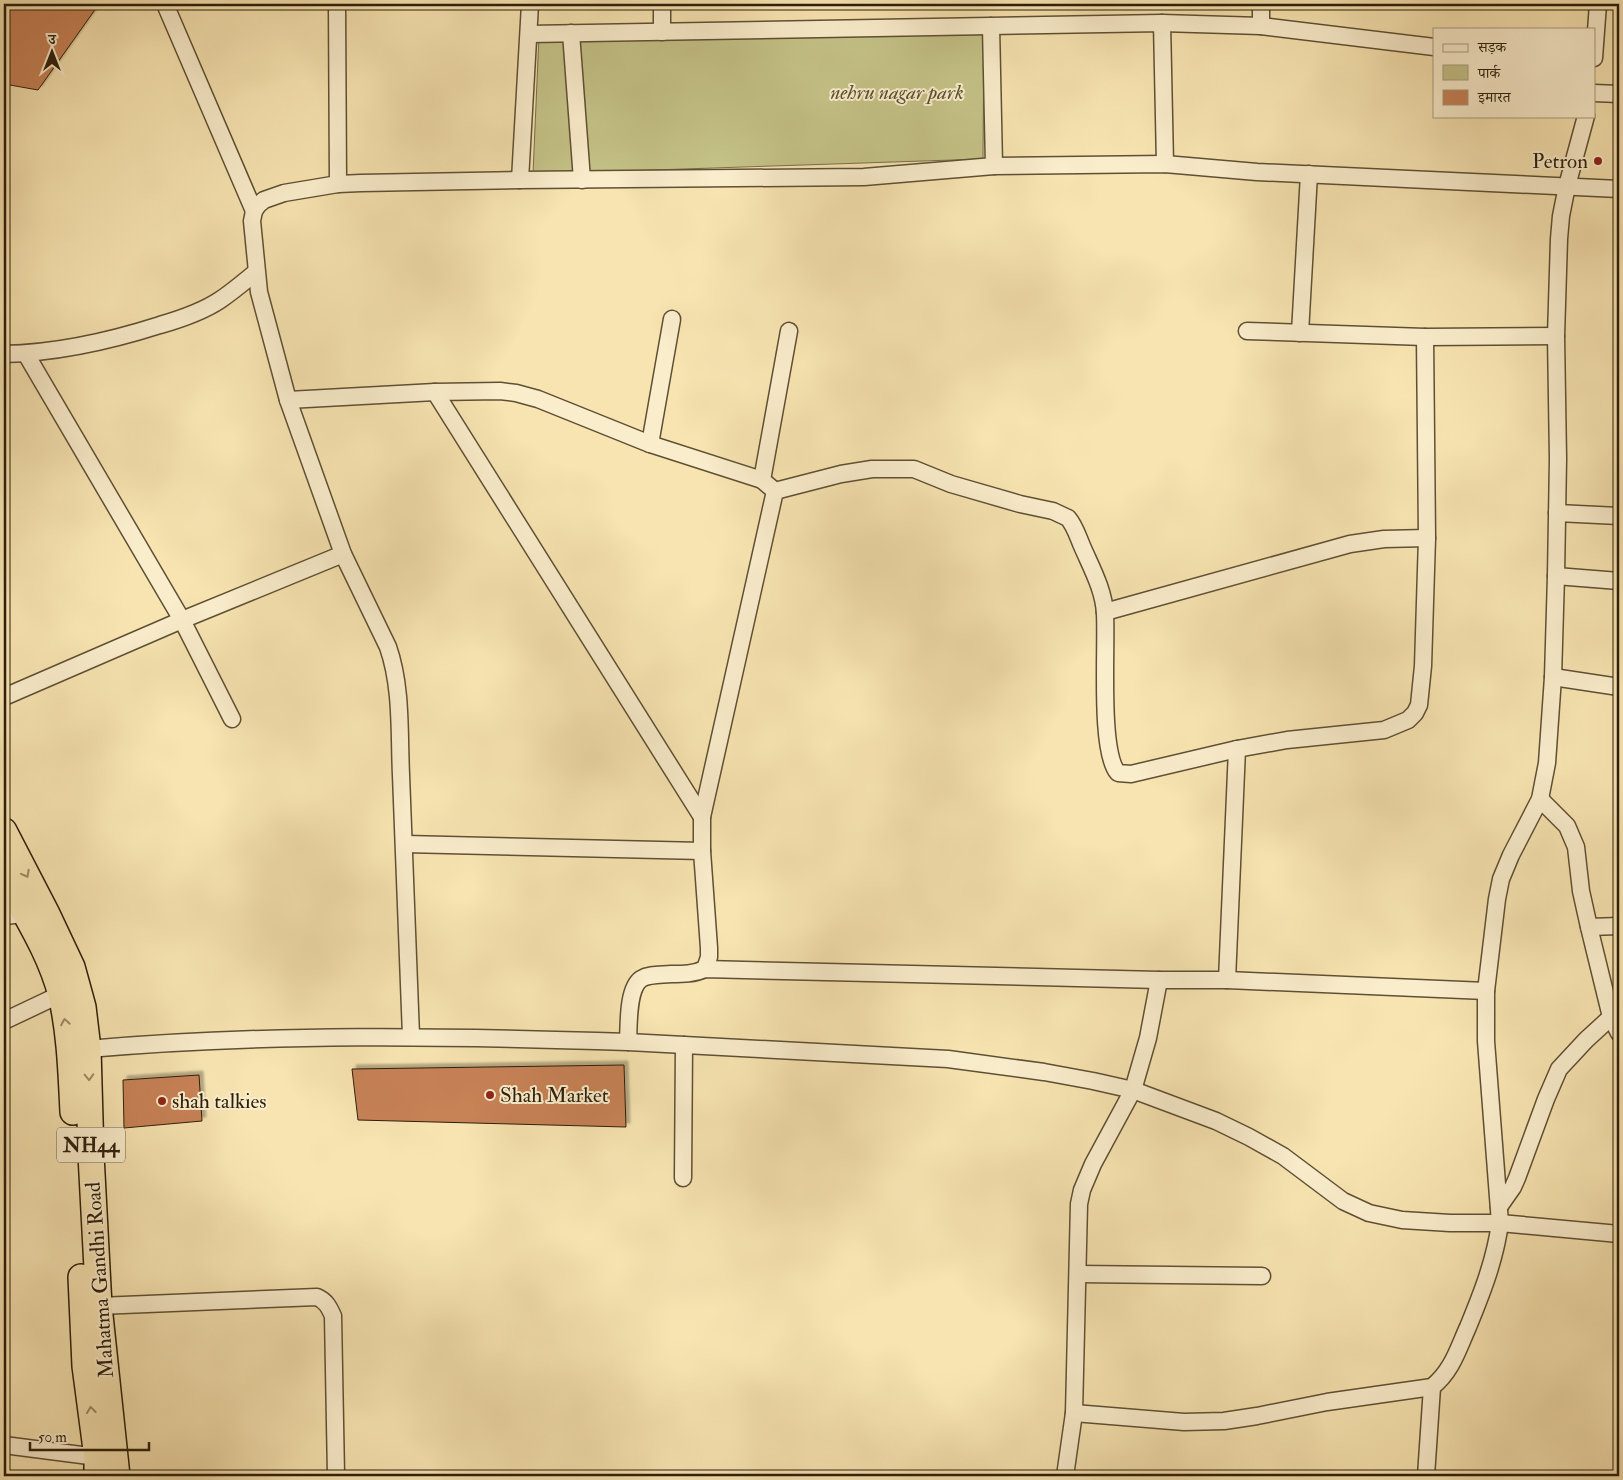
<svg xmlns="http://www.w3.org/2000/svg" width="1623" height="1480" font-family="'IM FELL Double Pica','Noto Serif Devanagari',serif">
<defs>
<filter id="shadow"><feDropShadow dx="4" dy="-4" stdDeviation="1" flood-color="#0004"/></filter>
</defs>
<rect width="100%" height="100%" fill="#f7e4b1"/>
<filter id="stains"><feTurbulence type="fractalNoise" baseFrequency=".004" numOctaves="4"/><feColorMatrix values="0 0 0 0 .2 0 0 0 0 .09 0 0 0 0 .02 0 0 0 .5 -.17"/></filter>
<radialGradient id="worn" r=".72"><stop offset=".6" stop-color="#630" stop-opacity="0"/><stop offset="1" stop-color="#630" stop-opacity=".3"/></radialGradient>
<path fill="#c4c287" stroke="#787049" d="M984 18 983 159 533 174 539 35Z"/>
<g fill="#c78256" stroke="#2c1f0b" filter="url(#shadow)">
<path d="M4 4H99L38 90 4 84Z"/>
<path d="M624 1065 626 1127 358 1120 352 1069Z"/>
<path d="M199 1075 202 1121 124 1128 123 1080Z"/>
</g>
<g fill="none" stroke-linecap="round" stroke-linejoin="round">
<g stroke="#5f5034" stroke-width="19">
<g id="minor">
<path d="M165 4 254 211"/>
<path d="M337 4 338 184"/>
<path d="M662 4V32"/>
<path d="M1261 4V26"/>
<path d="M1162 23 1165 164"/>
<path d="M991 26 994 166"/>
<path d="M571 33 582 180"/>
<path d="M529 34 1162 23 1261 26 1434 47"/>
<path d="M1594 58 1598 4"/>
<path d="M1594 93 1619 94"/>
<path d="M520 180 530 4"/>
<path d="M1247 331 1425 337 1556 336"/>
<path d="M1300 333 1309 174"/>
<path d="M4 354C57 353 110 341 160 325 181 319 202 312 220 300 232 292 244 282 256 272"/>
<path d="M26 354 182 620 232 719"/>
<path d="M435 392 702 817"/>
<path d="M288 400 435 392 500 391 516 393 538 399 650 444 762 480 775 491 702 817V851L709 948V957L705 969"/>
<path d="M650 444 672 319"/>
<path d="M762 480 789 331"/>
<path d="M775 491 841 474 872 469H914L951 484 1020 504 1053 511 1068 518C1075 526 1078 537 1082 546 1091 567 1104 590 1105 614 1107 647 1099 752 1118 773L1131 774 1237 749 1287 740 1384 730 1408 720 1415 713 1419 705 1423 666 1427 538 1425 337"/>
<path d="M1557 513 1619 516"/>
<path d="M1556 576 1619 581"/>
<path d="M1105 612 1350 544 1384 539 1427 538"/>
<path d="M1553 677 1619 687"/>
<path d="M4 697 182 620 343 554"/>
<path d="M1540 799 1567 826 1576 847 1581 891 1589 927 1611 1017 1619 1033"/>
<path d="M405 844 702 851"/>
<path d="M4 916 25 914"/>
<path d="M1589 927 1619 926"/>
<path d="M1227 980 1237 749"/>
<path d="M4 1021 61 994"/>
<path d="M411 1036C408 949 405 862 401 775 399 733 402 687 388 647L343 554 288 400 259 292 252 221 254 211 258 205 264 200 284 193 338 184 361 183 520 180 864 177 994 166 1165 164 1257 172 1619 189"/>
<path d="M628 1042 948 1059 1044 1072 1093 1081 1133 1090 1216 1121 1249 1137 1283 1156 1343 1201 1369 1213 1402 1220 1450 1223H1500L1619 1234"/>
<path d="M88 1049C268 1033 448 1036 628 1042 629 1026 627 989 641 979 649 974 661 975 671 974 683 974 694 974 705 969L1159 980H1227L1486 991"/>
<path d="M683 1178 684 1045"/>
<path d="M1499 1207 1513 1187 1517 1178 1546 1099 1559 1069 1586 1040 1611 1017"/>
<path d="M1078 1274 1262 1276"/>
<path d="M99 1306 317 1297C326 1301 329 1307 333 1316L336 1476"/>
<path d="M1074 1413 1184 1422 1224 1421 1257 1416 1327 1402 1432 1387C1452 1371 1458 1349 1468 1327 1482 1293 1495 1260 1500 1223L1486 1041V991L1497 899 1501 879 1511 855 1540 799 1547 763 1553 677 1556 576 1558 459 1556 336 1559 239 1561 216 1567 186 1586 116"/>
<path d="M4 1445 97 1457"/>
<path d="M1065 1476 1074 1413 1079 1204 1082 1190 1093 1164 1133 1090 1148 1038 1159 980"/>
<path d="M1426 1476 1432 1387"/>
</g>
</g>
<g stroke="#2c1f0b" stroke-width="28">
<g id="highway">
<path d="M4 831 47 914 72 967 83 1007 88 1049 91 1155 99 1306 117 1476"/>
<path d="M4 875C24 913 50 952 61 995 70 1033 71 1073 73 1112"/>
<path d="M81 1277 85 1366 97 1457V1476"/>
</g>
</g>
<use href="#minor" stroke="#faedcc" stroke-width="16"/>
<use href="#highway" stroke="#f7e4b1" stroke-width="25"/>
</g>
<defs><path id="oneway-chevron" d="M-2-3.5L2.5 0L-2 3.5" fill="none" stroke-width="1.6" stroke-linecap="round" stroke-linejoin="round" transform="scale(1.25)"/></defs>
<g stroke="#9c8b66">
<use href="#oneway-chevron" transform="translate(26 874) rotate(62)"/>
<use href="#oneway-chevron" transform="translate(65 1022) rotate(-100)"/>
<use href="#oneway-chevron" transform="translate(89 1077) rotate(88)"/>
<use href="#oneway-chevron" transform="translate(91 1410) rotate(-97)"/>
</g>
<g fill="#8f2418" stroke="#faedcc" stroke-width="2">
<circle cx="1598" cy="161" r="5"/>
<circle cx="490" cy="1095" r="5"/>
<circle cx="162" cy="1101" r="5"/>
</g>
<g text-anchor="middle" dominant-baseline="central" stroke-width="4" stroke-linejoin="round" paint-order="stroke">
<rect fill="#faedcc" stroke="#6a5d45" stroke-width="1" x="57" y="1127.5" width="68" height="35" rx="4"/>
<g font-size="20" font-weight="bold" fill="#2c1f0b">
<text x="91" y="1145">NH44</text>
</g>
<g font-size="21" font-style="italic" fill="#5a5030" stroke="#faedcc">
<text x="897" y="92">nehru nagar park</text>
</g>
<g font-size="21" fill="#2c1f0b" stroke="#faedcc" text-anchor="start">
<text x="1588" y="161" text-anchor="end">Petron</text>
<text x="500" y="1095">Shah Market</text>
<text x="172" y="1101">shah talkies</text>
</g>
<g font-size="21" fill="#2c1f0b" stroke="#faedcc">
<text transform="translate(100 1280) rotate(-94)">Mahatma Gandhi Road</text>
</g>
</g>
<rect width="1623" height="1480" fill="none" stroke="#f7e4b1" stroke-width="20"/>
<rect x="5" y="5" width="1613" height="1470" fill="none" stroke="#2c1f0b" stroke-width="2.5"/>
<rect x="10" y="10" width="1603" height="1460" fill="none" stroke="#2c1f0b"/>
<rect x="1433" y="28" width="162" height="90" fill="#faedcc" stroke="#a89b7f"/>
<rect x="1443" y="44" width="25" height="8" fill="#faedcc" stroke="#a89b7f"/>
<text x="1478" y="52" font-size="15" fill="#2c1f0b">सड़क</text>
<rect x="1443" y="65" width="25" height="15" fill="#c4c287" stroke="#a89b7f"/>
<text x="1478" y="78" font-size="15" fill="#2c1f0b">पार्क</text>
<rect x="1443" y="90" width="25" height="15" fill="#c78256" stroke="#a89b7f"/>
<text x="1478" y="102" font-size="15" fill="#2c1f0b">इमारत</text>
<g transform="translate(52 52)" stroke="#faedcc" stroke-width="4" paint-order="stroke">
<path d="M0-4L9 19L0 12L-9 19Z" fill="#2c1f0b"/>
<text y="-8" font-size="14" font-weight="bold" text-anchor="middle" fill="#2c1f0b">उ</text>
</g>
<path d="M30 1442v8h119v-8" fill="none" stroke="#2c1f0b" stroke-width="2.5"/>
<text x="38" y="1442" font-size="15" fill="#2c1f0b" stroke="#faedcc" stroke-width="4" paint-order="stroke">50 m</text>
<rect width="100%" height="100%" filter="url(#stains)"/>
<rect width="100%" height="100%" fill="url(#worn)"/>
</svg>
